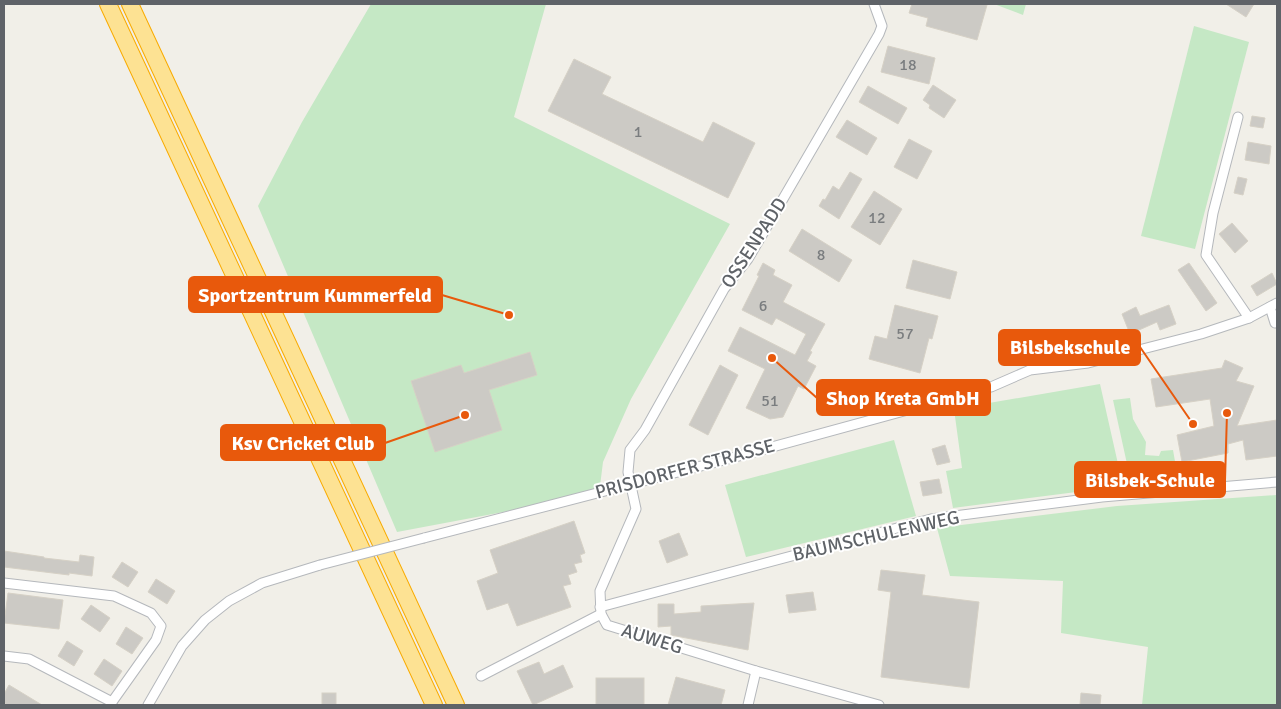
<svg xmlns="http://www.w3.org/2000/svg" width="1281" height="709" font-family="Signika,sans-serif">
<rect width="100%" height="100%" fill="#f1efe8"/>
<g fill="#c5e8c5">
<path d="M371 4H546L514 117 730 224 631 399 603 462 599 494 397 532 258 206 302 122Z"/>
<path d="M994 4H1026L1023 15Z"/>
<path d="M1194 26 1249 42 1195 249 1141 236Z"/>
<path d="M1100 384 1123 486 953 508 946 471 962 468 954 409Z"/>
<path d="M1130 398 1133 419 1146 442 1145 455 1159 456 1161 451 1173 450 1176 467 1129 473 1113 400Z"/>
<path d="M894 440 916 516 746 557 725 485Z"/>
<path d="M1277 495V705H1142L1148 647 1061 633 1063 581 950 576 937 528 1117 506Z"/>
</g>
<g fill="#cccac5" stroke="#d6d1c6">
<path d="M912 4H981L987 5 977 40 926 26 928 18 909 13Z"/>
<path d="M1226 4H1254L1246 17Z"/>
<path d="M888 46 935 58 929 84 881 72Z"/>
<path d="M574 59 611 77 602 94 703 142 713 122 755 143 728 198 548 111Z"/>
<path d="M933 85 956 100 944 118 929 108 930 105 923 100Z"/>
<path d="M868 86 907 108 898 124 859 102Z"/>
<path d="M1252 116 1265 118 1263 128 1250 126Z"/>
<path d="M847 120 877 138 867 155 836 137Z"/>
<path d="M909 139 932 151 917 179 894 167Z"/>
<path d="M1248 142 1271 146 1269 164 1245 160Z"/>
<path d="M850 172 862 179 839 219 819 206 823 199 825 200 833 186 839 190Z"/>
<path d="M1238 177 1247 179 1243 195 1234 193Z"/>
<path d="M874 191 902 209 880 245 851 227Z"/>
<path d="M1232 223 1248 241 1235 253 1219 234Z"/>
<path d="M802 229 852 260 839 282 789 251Z"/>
<path d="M913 260 957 272 950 299 906 288Z"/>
<path d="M763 263 775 270 773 275 792 285 783 302 825 324 810 351 812 352 807 361 816 366 804 389 798 386 783 417 770 419 746 408 765 369 728 351 740 327 795 355 806 334 776 318 772 325 742 310 759 276 757 275Z"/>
<path d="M1189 263 1217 303 1206 311 1178 270Z"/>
<path d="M1272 273 1277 284 1257 296 1251 286Z"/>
<path d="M895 305 938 316 932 339 929 338 920 373 869 359 875 336 887 339Z"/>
<path d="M1169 305 1176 324 1160 330 1157 322 1130 334 1122 314 1136 307 1140 316Z"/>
<path d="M530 352 537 375 489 390 502 430 435 452 411 381 461 365 464 373Z"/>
<path d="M1225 360 1243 368 1236 381 1254 386 1237 426 1277 420V456L1246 460 1243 440 1228 444V453L1182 462 1177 435 1214 426 1210 399 1156 407 1151 379 1222 368Z"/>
<path d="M720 365 738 375 708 435 689 425Z"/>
<path d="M945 445 950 462 937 465 932 449Z"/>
<path d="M939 479 942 493 923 496 920 482Z"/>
<path d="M574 521 585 553 580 555 582 562 574 564 577 572 568 575 571 584 563 586 571 607 517 626 508 603 487 610 477 581 498 573 490 550Z"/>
<path d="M679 533 688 555 667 563 659 541Z"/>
<path d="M4 551 44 557V558L79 562 80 555 94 557 92 576 69 573V575L4 567Z"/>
<path d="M122 562 138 572 128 587 112 577Z"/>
<path d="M881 570 925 575 922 595 979 602 969 688 881 677 891 592 878 590Z"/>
<path d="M156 579 175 591 167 604 148 592Z"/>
<path d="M813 592 816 610 789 613 786 595Z"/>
<path d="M8 593 63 600 59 629 4 623Z"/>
<path d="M754 603 748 650 671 635V626L658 627V604H674V614L701 612V606Z"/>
<path d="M91 605 110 618 100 632 81 619Z"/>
<path d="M126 627 143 638 132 654 116 644Z"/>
<path d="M67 641 83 651 74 666 58 656Z"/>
<path d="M104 659 122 671 112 686 94 674Z"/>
<path d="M539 662 544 674 563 665 573 687 533 705 517 671Z"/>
<path d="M676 677 725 690 721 705H668Z"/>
<rect x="596" y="678" width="48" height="27"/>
<path d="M9 685 42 705H7L4 703V694Z"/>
<rect x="322" y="693" width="14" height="12"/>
<path d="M1081 693 1101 695 1100 705H1080Z"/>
</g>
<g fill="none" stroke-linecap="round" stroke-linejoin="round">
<g stroke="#b5b8bc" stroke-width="11">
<g id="minor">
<path d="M874 4 882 26 879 34 748 259 724 289 645 430 630 450 628 472 636 509 600 591 601 614 607 625 756 671 879 705"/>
<path d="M1238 117 1213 213 1206 255 1249 318"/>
<path d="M1270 307 1275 323"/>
<path d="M424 538 728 459 948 399 991 387 1030 370 1088 363 1201 334 1249 318 1277 303"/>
<path d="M4 583 114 596 151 613 161 626 156 640 112 702"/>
<path d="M600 607 931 519 1102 497 1277 482"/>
<path d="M4 656 29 659 112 702 111 705"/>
<path d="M481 676 601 614"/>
<path d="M148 705 182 646 205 620 229 601 262 583 320 565"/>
<path d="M748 705 756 671"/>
</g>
</g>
<g stroke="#f9ab00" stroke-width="18">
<g id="motorway">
<path d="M108 4 434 705"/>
<path d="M130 4 456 705"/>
</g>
</g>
<use href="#minor" stroke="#fff" stroke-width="9"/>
<use href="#motorway" stroke="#fde293" stroke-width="16"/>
<g stroke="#b5b8bc" stroke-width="11" stroke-linecap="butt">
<path id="minor-bridge" d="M320 565 424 538"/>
</g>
<use href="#minor-bridge" stroke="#fff" stroke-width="9"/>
</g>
<g text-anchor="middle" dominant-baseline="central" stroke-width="4" stroke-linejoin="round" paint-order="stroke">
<g font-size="16" fill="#7a7d7f">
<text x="908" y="65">18</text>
<text x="638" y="132">1</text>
<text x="877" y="218">12</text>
<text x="821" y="255">8</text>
<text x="763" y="306">6</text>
<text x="905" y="334">57</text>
<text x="770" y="401">51</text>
</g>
<g font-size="19" fill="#5f6368" stroke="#fff">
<text transform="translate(754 243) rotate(-57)">OSSENPADD</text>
<text transform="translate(685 469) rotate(-15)">PRISDORFER STRASSE</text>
<text transform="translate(876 536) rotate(-13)">BAUMSCHULENWEG</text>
<text transform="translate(652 639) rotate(17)">AUWEG</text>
</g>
</g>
<path fill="none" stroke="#e8590c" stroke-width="2" d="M509 315L442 295M1193 424L1140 347M772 358L817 398M465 415L385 443M1227 413L1225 480"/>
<g fill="#e8590c" stroke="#fff" stroke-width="2">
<circle cx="509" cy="315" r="5"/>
<circle cx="1193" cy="424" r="5"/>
<circle cx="772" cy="358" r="5"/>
<circle cx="465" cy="415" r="5"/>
<circle cx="1227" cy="413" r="5"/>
</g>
<g fill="#e8590c" stroke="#e8590c" stroke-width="2">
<rect x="189" y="277" width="253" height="35" rx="5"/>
<rect x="999" y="330" width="141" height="35" rx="5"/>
<rect x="817" y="380" width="173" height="35" rx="5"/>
<rect x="221" y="425" width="164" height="35" rx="5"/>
<rect x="1075" y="462" width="150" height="35" rx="5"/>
</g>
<g font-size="20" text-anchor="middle" font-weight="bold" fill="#fff">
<text x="315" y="302">Sportzentrum Kummerfeld</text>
<text x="1070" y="354">Bilsbekschule</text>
<text x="903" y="405">Shop Kreta GmbH</text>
<text x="303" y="450">Ksv Cricket Club</text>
<text x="1150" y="487">Bilsbek-Schule</text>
</g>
<rect width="1281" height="709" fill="none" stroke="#5f6368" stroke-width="10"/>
</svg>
